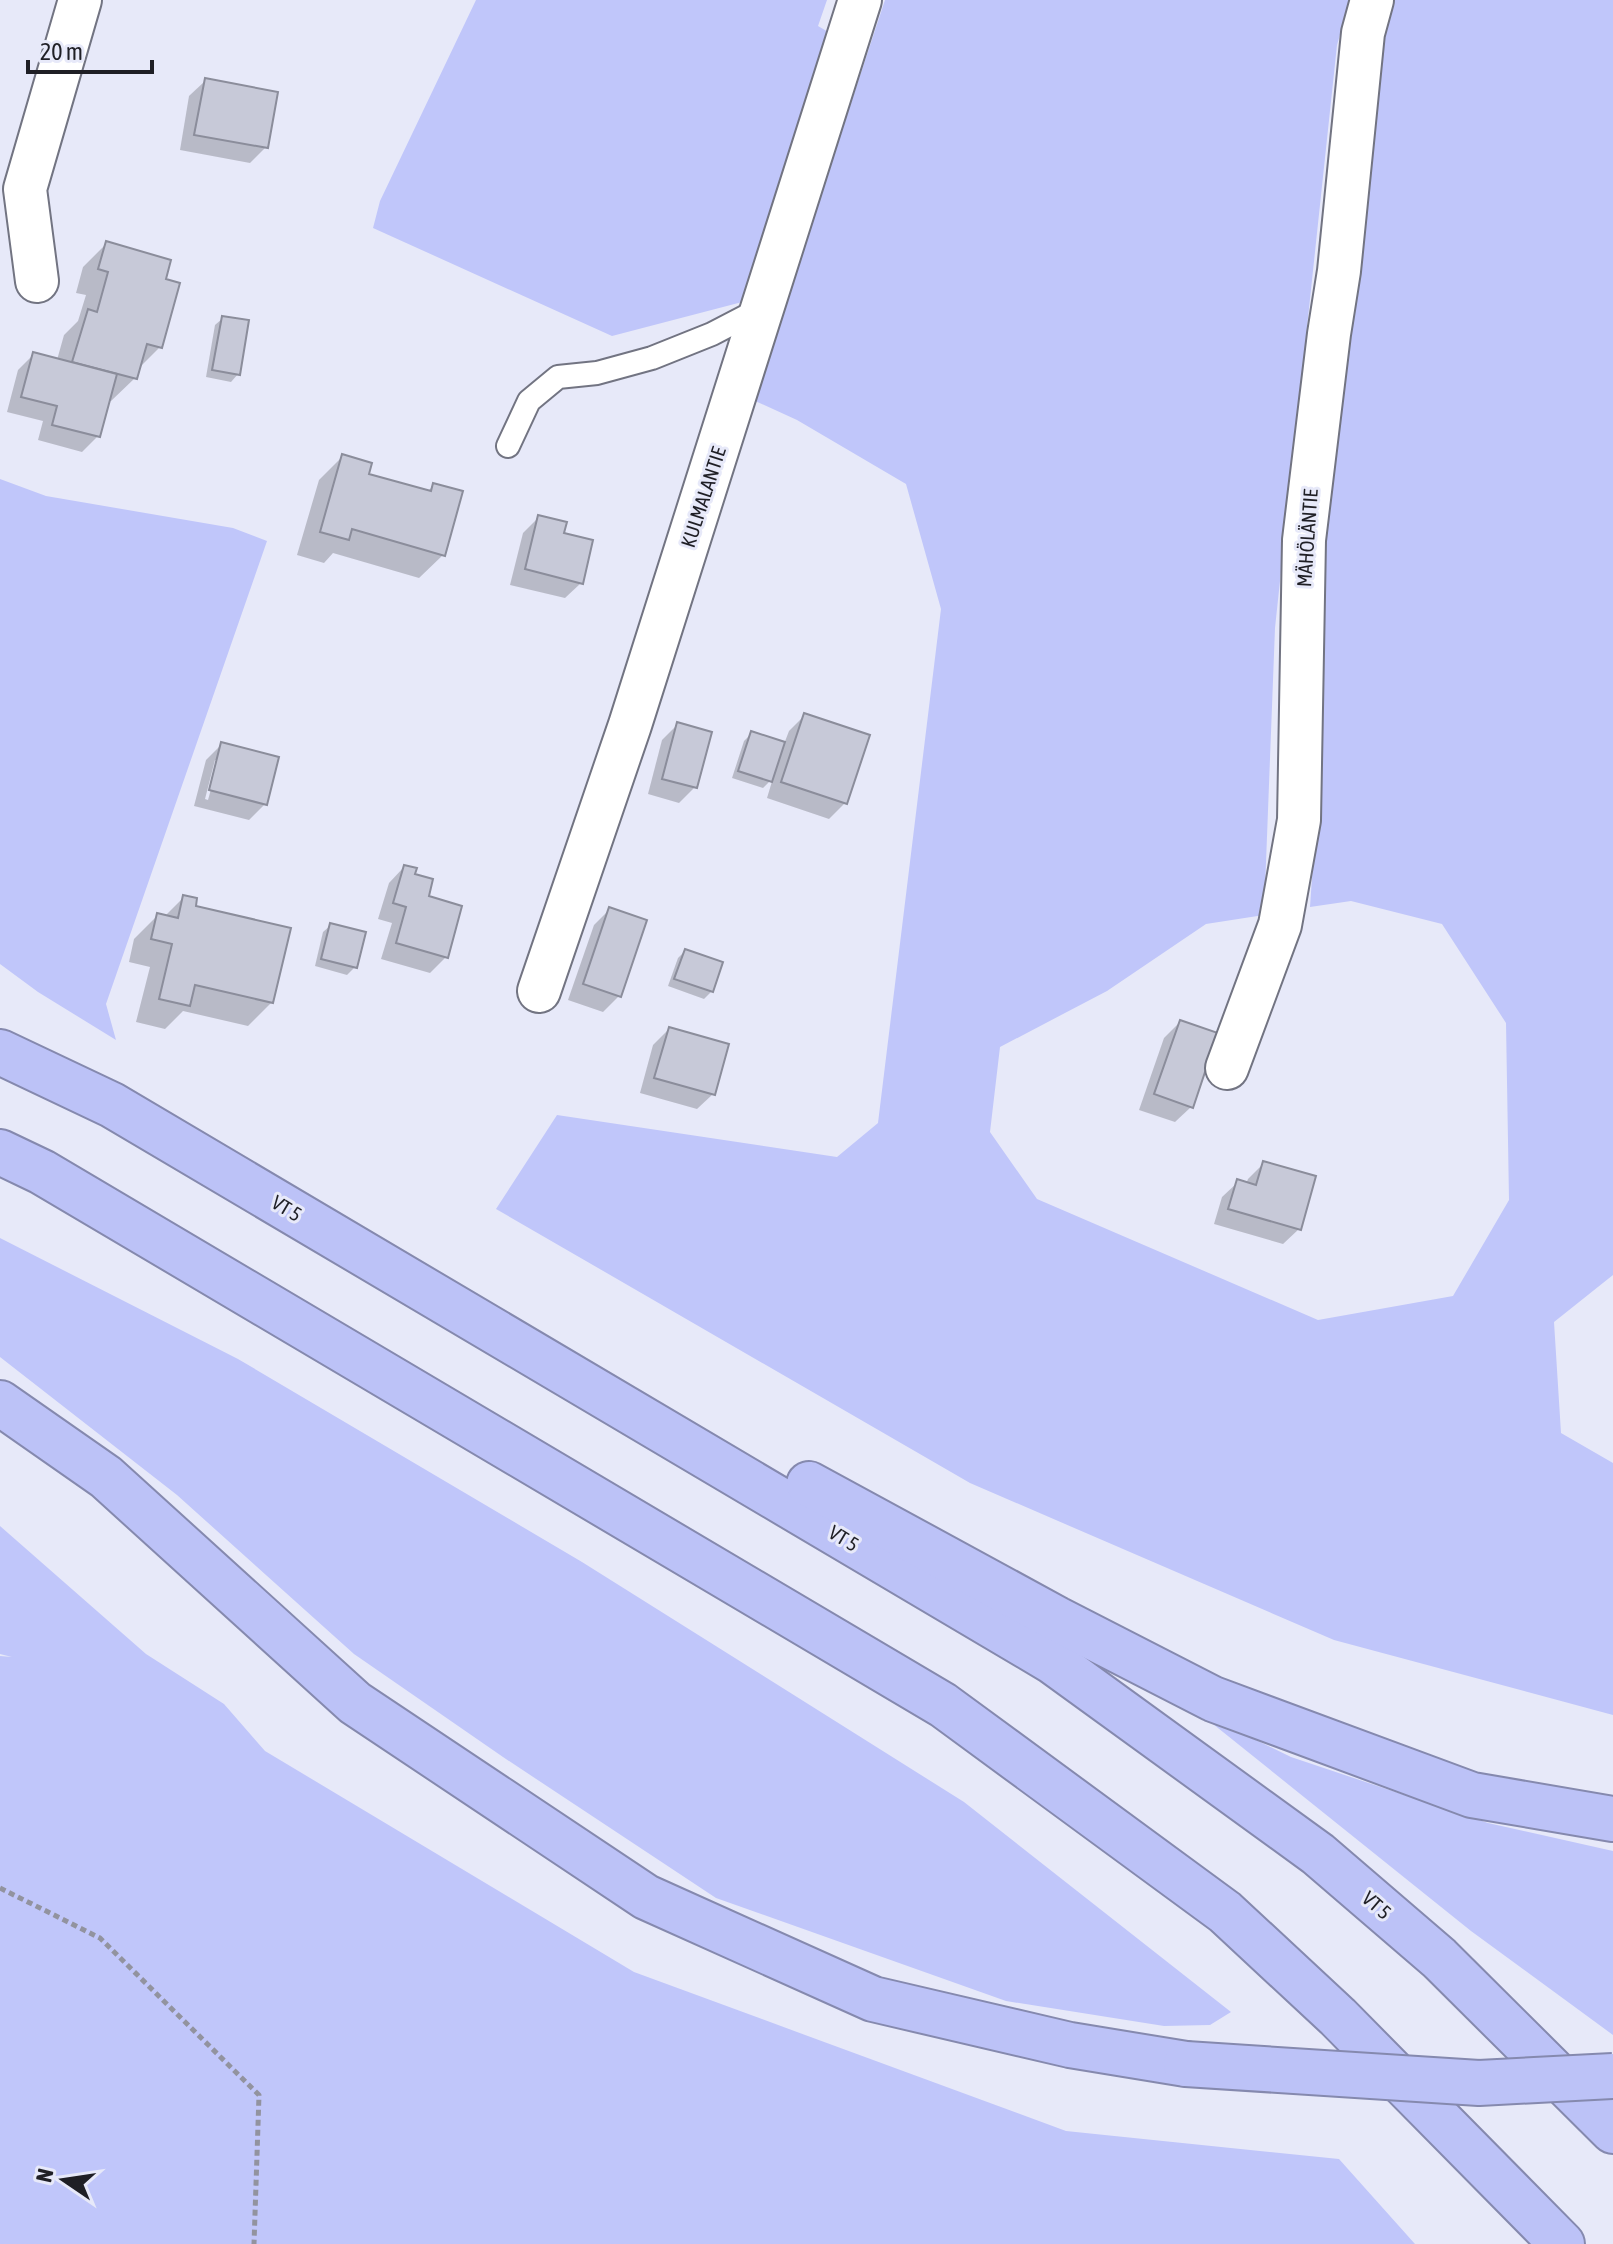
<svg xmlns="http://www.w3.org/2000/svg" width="1613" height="2244" font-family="'Asap Condensed',sans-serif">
<rect width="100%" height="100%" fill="#e7e9f9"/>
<g fill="#c0c6fa">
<path d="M476 0H827L818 26 830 33 746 301 612 336 373 228 380 201Z"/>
<path d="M885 0H1350L1337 45 1275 628 1264 915 1206 924 1107 991 1000 1047 990 1132 1037 1199 1318 1320 1453 1296 1509 1200 1506 1023 1442 924 1351 901 1310 907 1318 788 1316 545 1381 50 1392 0H1613V1275L1554 1322 1561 1433 1613 1463V1715L1334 1640 970 1483 496 1209 557 1115 837 1157 878 1123 941 609 906 484 797 420 753 400Z"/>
<path d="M0 479 46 496 233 528 267 541 106 1004 116 1040 38 992 0 964Z"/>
<path d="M0 1238 238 1359 582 1562 964 1802 1231 2012 1210 2025 1164 2026 1006 2001 716 1898 503 1757 354 1654 177 1495 0 1357Z"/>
<path d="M0 1526 146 1654 224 1704 265 1751 634 1972 1066 2131 1339 2159 1415 2244H0V1656L12 1657 0 1654Z"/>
<path d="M1198 1712 1291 1757 1488 1823 1613 1851V2035L1471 1931Z"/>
</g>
<g fill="#0003" fill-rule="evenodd">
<path d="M205 81 266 147 250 163 180 150 189 96Z"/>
<path d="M106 244 164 280 160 347 137 370 135 378 111 401 107 400 98 436 82 452 38 440 43 421 7 412 18 370 34 354 57 360 64 335 78 321 86 295 76 293 83 267Z"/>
<path d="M223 318 238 374 231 382 206 377 215 325Z"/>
<path d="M342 457 367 475 427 492 434 485 443 555 419 578 333 553 324 563 297 555 319 480Z"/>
<path d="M539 517 562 535 581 583 565 598 510 585 523 533Z"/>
<path d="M805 715 845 803 829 819 767 798 773 778 763 788 732 778 744 741 752 733 784 744 789 731Z"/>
<path d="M678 724 695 787 679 803 648 794 662 740Z"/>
<path d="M222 744 265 804 249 820 194 806 206 760ZM215 760H219L208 800 205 799Z"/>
<path d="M404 867 426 897 446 957 430 973 381 959 392 923 378 919 389 883Z"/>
<path d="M184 897 272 1002 248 1026 183 1011 165 1029 136 1022 150 967 129 962 134 939 158 915 164 917Z"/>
<path d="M610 909 619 996 603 1012 568 1000 594 925Z"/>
<path d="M331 925 355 967 347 975 315 966 323 932Z"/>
<path d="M685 951 712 991 704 999 668 986 678 958Z"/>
<path d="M1180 1022 1191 1107 1175 1122 1139 1110 1164 1038Z"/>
<path d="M669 1029 713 1094 697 1109 640 1093 653 1045Z"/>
<path d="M1264 1163 1299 1229 1283 1244 1214 1224 1222 1197 1238 1182 1246 1184 1248 1179Z"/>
</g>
<g fill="#c7c9d8" stroke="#8b8d9b" stroke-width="2">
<path d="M205 78 278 92 268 148 194 135Z"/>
<path d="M106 241 171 260 166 279 180 283 162 348 147 344 137 379 72 362 88 309 97 312 108 272 98 269Z"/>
<path d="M222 316 249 320 240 375 212 370Z"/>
<path d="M33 352 117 374 100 437 52 425 57 406 21 397Z"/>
<path d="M342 454 372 463 369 474 431 491 433 483 463 491 445 556 352 529 349 540 320 532Z"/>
<path d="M538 515 567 522 564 533 593 540 583 584 525 569Z"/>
<path d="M804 713 870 735 847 804 781 782Z"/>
<path d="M677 722 712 732 697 788 662 779Z"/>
<path d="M751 731 785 742 772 782 738 771Z"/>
<path d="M221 742 279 757 267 805 209 790Z"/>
<path d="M404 865 417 868 415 874 433 879 429 896 462 906 448 958 396 943 406 907 393 903Z"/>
<path d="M183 895 197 898 196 906 291 928 273 1003 195 985 190 1006 159 999 172 944 151 939 157 913 178 918Z"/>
<path d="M609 907 647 920 621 997 583 984Z"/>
<path d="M330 923 366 932 357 968 321 959Z"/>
<path d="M685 949 723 962 713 992 674 979Z"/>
<path d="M1180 1020 1218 1033 1193 1108 1154 1094Z"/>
<path d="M669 1027 729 1044 715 1095 654 1078Z"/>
<path d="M1263 1161 1316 1176 1301 1230 1228 1209 1237 1179 1256 1185Z"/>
</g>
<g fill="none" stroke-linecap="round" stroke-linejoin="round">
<g stroke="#727482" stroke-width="26">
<path id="lane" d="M508 446 529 401 558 377 597 373 652 358 712 334 762 308"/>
</g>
<g stroke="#727482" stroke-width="46">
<g id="street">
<path d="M37 281 25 189 80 0"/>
<path d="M539 991 630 725 860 0"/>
<path d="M1227 1068 1280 925 1299 820 1304 540 1329 334 1339 271 1363 33 1372 0"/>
</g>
</g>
<g stroke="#8589ae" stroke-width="48">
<g id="highway">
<path d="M0 1052 112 1105 1052 1661 1318 1854 1439 1958 1613 2131"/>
<path d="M0 1152 42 1172 943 1705 1225 1912 1338 2017 1562 2244"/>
<path d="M0 1403 106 1477 355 1703 646 1897 873 1999 1070 2045 1186 2064"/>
<path d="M809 1484 1057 1619 1213 1699 1472 1795 1613 1819"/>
</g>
</g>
<path stroke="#92939f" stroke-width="5" stroke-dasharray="6 4" stroke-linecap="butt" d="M0 1888 100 1938 259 2095 254 2244"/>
<use href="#lane" stroke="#fff" stroke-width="22"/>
<use href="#street" stroke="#fff" stroke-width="42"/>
<use href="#highway" stroke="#bcc2f7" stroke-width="44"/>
<g stroke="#8589ae" stroke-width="48" stroke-linecap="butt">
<path id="highway-bridge" d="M1186 2064 1479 2083 1613 2076"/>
</g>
<use href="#highway-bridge" stroke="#bcc2f7" stroke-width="44"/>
</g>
<g text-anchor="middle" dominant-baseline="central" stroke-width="6" stroke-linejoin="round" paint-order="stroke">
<g font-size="20" fill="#1f1f25" stroke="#e7e9f9">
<text transform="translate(703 497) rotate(-72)">KULMALANTIE</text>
<text transform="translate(1307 538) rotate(-86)">MÄHÖLÄNTIE</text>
<text transform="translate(287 1208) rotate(31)">VT 5</text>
<text transform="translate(844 1538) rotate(31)">VT 5</text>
<text transform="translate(1377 1905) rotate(41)">VT 5</text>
</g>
</g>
<g transform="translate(64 2180) rotate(283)" stroke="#e7e9f9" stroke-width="6" paint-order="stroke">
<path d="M0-6L14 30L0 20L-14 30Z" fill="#1f1f25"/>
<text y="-12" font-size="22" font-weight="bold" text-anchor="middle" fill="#1f1f25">N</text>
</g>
<path d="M28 60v12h124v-12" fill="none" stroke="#1f1f25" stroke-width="4"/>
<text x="40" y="60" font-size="24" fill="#1f1f25" stroke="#e7e9f9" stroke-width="6" paint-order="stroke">20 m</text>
</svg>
